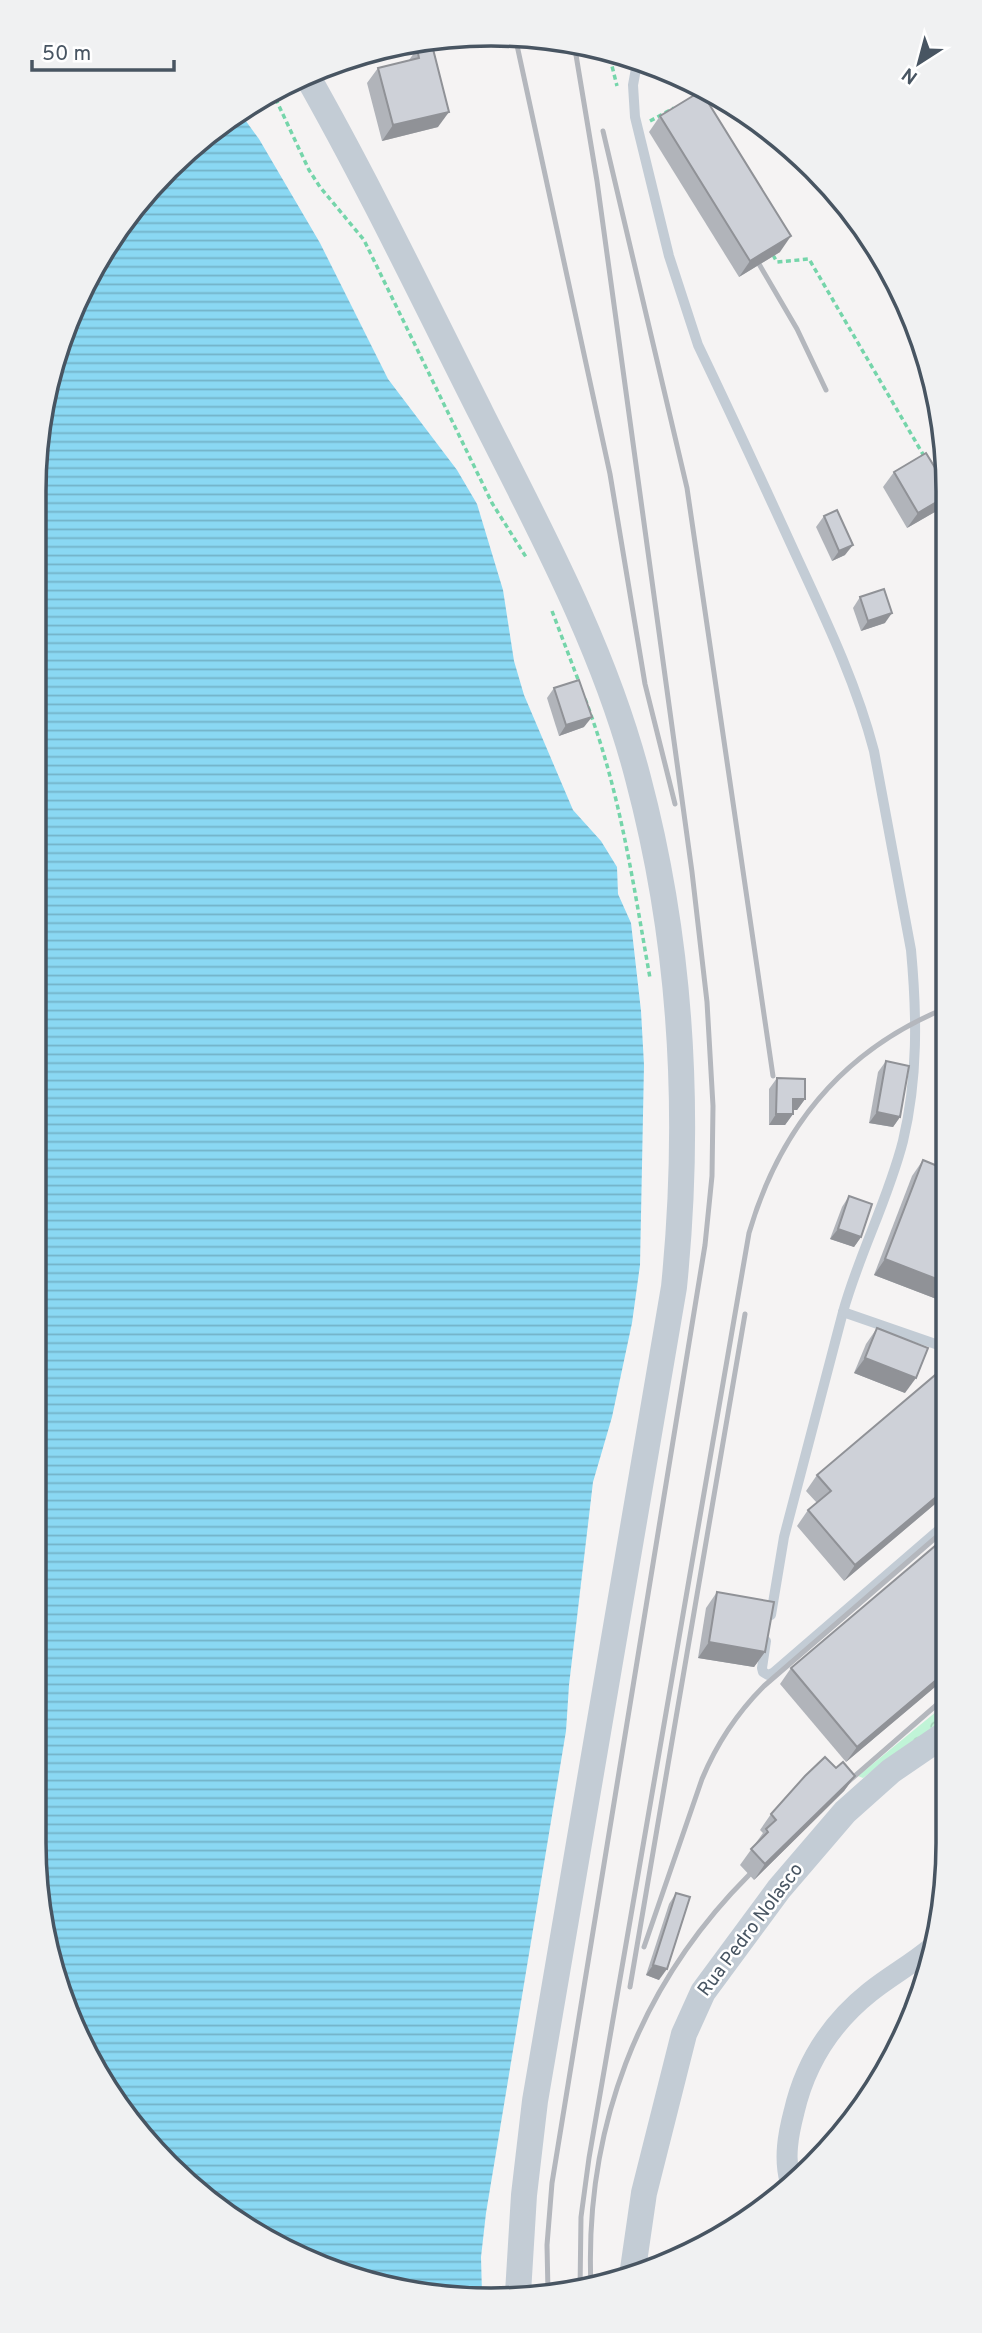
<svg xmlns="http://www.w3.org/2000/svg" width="982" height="2333" font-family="Overpass,sans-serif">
<defs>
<pattern id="park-crowns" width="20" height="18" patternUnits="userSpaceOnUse" patternTransform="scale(1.75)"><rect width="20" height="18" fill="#c0f4d7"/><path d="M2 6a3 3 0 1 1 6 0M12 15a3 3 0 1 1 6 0" fill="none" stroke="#a6d3bb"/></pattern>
<pattern id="water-rules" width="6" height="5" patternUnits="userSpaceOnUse" patternTransform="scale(1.75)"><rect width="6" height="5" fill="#8ad8f3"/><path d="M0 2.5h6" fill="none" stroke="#73b2c8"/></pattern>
</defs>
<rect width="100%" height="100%" fill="#f5f3f3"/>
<path fill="url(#park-crowns)" d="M948 1702V1720L900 1750 863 1778 858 1776Z"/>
<path fill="url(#water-rules)" d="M237 112 243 117 259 139 320 243 388 379 457 470 477 504 503 590 514 661 524 695 573 810 601 841 617 867 618 894 631 923 641 1011 644 1065 640 1265 632 1323 612 1417 593 1482 569 1685 566 1731 486 2213 481 2257 482 2294 431 2296 262 2239 147 2144 58 1990 33 1842V491L57 344 94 262 147 189 212 128Z"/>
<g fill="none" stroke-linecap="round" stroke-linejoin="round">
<path stroke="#037fab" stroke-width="2" stroke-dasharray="9 7" stroke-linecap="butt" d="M33 1796 43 1901"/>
<g stroke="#75d5aa" stroke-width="3.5" stroke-dasharray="5 3.5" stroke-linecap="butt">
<path d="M608 50 617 86"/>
<path d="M272 91 309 170 320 187 364 240 492 503 526 557"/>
<path d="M650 121 674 108"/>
<path d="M773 255 777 262 809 259 924 456"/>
<path d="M552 611 579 682"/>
<path d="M585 699C620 789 633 883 650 978"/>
</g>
<g stroke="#c3ccd5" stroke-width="10">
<path d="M638 58 633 85 635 117 669 256 698 345C731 414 763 483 795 553 825 618 856 682 874 751L911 950C917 1015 918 1078 903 1141 888 1200 859 1254 843 1312L784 1537 771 1615"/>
<path d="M843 1312 947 1348"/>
<path d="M766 1641 762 1668 763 1672 768 1675 773 1673 948 1522"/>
</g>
<path stroke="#c3ccd5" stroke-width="21" d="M790 2181C784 2158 788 2135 794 2112 805 2064 831 2023 870 1992 890 1976 912 1964 931 1948"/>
<g stroke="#c3ccd5" stroke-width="26">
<path d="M306 74C369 185 424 300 482 415 541 532 605 650 638 778 682 944 691 1117 674 1287L535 2101 524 2195 518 2293"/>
<path d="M633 2269 644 2193 684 2034 703 1992 779 1889 845 1812 891 1771 948 1732"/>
</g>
<g stroke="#b4b7bd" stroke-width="5">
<path d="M515 36 610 474 645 684 675 804"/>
<path d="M603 131 687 488 773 1076"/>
<path d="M759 264 797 329 826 390"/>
<path d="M841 1788 948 1695"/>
<path d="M644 1947 702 1779C717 1743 736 1714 764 1686L948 1527"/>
<path d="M630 1987 745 1314"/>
<path d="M591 2287C584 2129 638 1986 749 1875"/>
<path d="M580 2291 581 2217 589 2158 749 1233C780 1127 843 1050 946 1008"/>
<path d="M548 2292 547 2245 552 2183 705 1245 712 1176 713 1106 707 1002 692 872 597 181 574 43"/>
</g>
</g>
<g fill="#b1b4ba">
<path d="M417 49 438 127 382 141 367 83 378 68 409 60Z"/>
<path d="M660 116 780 252 739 277 649 132Z"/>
<path d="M894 472 945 484V502L940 509 907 528 883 487Z"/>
<path d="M824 516 845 555 832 561 816 527Z"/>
<path d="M860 597 885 623 861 631 853 608Z"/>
<path d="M945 644V660L940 652Z"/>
<path d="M554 688 584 727 559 736 547 698Z"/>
<path d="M886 1061 900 1117 893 1127 869 1123 878 1072Z"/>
<path d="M777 1078 805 1099 797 1110H793V1114L785 1125H769V1089Z"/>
<path d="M923 1160 947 1303 874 1275 912 1176Z"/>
<path d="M849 1196 861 1237 854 1247 830 1239 842 1207Z"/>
<path d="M877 1328 905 1393 854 1373 866 1344Z"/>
<path d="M817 1475 948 1493 844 1581 797 1526 808 1510 817 1503 806 1491Z"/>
<path d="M948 1535V1676L846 1762 780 1684 791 1668Z"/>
<path d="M717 1592 765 1652 754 1667 698 1658 706 1608Z"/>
<path d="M836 1768 855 1776 844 1791 754 1880 740 1865 763 1833 760 1830 771 1814Z"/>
<path d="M676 1893 659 1980 646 1975 669 1904Z"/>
</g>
<g fill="#909297">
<path d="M449 112 438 127 382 141 393 125Z"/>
<path d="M791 236 780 252 739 277 750 261Z"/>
<path d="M945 497V502L940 509 907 528 918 513Z"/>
<path d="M853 545 845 555 832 561 839 551Z"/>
<path d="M892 613 885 623 861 631 868 621Z"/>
<path d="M592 717 584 727 559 736 566 725Z"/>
<path d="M793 1099H805L797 1110H785Z"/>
<path d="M877 1112 900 1117 893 1127 869 1123Z"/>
<path d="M776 1114H793L785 1125H769Z"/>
<path d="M838 1229 861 1237 854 1247 830 1239Z"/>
<path d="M885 1259 947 1283V1303L874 1275Z"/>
<path d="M865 1358 916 1378 905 1393 854 1373Z"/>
<path d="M948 1487V1493L844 1581 855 1565Z"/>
<path d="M709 1642 765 1652 754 1667 698 1658Z"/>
<path d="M948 1670V1676L846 1762 857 1747Z"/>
<path d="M855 1776 844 1791 754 1880 765 1864Z"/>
<path d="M653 1965 667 1969 659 1980 646 1975Z"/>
</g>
<g fill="#ced1d8" stroke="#909297" stroke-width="2">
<path d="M432 45 449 112 393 125 378 68 419 58 417 49Z"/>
<path d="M701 91 791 236 750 261 660 116Z"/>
<path d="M926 453 945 484V497L918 513 894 472Z"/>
<path d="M837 510 853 545 839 551 824 516Z"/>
<path d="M884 589 892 613 868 621 860 597Z"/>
<path d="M579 680 592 717 566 725 554 688Z"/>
<path d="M886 1061 909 1066 900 1117 877 1112Z"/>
<path d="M777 1078 805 1079V1099H793V1114H776Z"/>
<path d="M923 1160 947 1170V1283L885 1259Z"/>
<path d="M849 1196 872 1204 861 1237 838 1229Z"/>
<path d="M877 1328 928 1348 916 1378 865 1358Z"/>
<path d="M947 1365 948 1487 855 1565 808 1510 831 1491 817 1475Z"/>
<path d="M948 1535V1670L857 1747 791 1668Z"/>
<path d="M717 1592 774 1602 765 1652 709 1642Z"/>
<path d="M825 1757 836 1768 843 1762 855 1776 765 1864 751 1849 768 1832 766 1829 776 1820 771 1814 805 1776Z"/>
<path d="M676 1893 690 1897 667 1969 653 1965Z"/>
</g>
<g text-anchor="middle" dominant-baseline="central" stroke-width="5" stroke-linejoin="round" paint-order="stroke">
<g font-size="19" fill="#485562" stroke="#fff">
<text transform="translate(751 1930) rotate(-53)">Rua Pedro Nolasco</text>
</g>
</g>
<path d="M0 0H982V2333H0ZM491 46H491A445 445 0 0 1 936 491V1843A445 445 0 0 1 491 2288H491A445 445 0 0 1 46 1843V491A445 445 0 0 1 491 46Z" fill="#f0f1f2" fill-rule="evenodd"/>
<path fill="none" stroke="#485562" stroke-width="3.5" d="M491 46H491A445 445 0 0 1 936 491V1843A445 445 0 0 1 491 2288H491A445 445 0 0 1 46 1843V491A445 445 0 0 1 491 46Z"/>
<g transform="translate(919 63) rotate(216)" stroke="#ffffff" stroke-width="5" paint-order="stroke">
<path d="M0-5L12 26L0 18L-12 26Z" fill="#485562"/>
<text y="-10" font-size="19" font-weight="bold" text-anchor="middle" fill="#485562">N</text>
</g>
<path d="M32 60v10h142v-10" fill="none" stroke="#485562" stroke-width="3.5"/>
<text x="42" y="60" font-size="21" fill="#485562" stroke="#ffffff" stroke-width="5" paint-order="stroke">50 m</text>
</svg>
